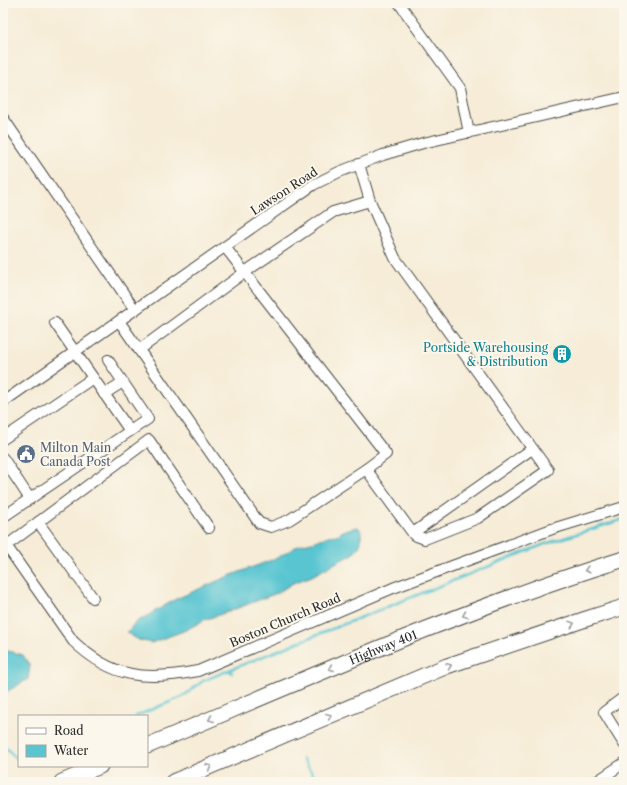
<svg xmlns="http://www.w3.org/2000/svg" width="627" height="785" font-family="'Libre Caslon Text',serif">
<rect width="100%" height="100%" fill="#fbf7ec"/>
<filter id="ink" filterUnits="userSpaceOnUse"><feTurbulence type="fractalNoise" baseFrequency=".025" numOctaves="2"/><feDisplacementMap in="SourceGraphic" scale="8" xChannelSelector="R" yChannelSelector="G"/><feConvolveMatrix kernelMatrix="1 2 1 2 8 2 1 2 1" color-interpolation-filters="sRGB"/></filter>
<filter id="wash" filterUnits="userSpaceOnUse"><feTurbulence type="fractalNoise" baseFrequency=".012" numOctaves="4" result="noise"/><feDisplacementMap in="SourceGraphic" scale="16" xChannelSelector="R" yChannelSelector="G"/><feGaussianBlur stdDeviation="0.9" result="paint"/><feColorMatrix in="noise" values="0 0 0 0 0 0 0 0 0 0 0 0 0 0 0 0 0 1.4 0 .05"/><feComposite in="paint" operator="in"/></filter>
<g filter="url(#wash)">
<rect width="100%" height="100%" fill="#f6ecd7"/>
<g fill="#58c5d1" stroke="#42787e">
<path d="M358 527 361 531V542L359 547 352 555 337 562 312 576 293 583 277 593 230 611 204 620 186 630 151 643 139 640 127 633 135 623 176 599 229 576 277 558 299 545 316 541 328 536 337 535 345 530Z"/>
<path d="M8 651 23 655 30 666 28 679 3 694V652Z"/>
</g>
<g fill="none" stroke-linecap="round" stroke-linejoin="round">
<g stroke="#58c5d1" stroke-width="2.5">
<path d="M229 670 232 673"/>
<path d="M136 716 182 697 203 681 229 670 545 544 624 519"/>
<path d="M3 745 16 758 19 757"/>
<path d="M303 759 318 782"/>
</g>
</g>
</g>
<g filter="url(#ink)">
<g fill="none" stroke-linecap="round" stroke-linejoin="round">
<g stroke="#494845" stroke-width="12">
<g id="minor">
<path d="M399 3 460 88 469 133"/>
<path d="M3 118 135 310"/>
<path d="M225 247 386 454 366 469"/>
<path d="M119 321 259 523 271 527 289 520 366 469 414 535 425 539 478 518 548 470 395 258 370 201 359 164"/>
<path d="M139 350 245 272 333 212 370 201"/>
<path d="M108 360 148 419 130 431"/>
<path d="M104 394 123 382"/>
<path d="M3 402 313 185 339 172 383 155 423 143 624 97"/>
<path d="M3 439 93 378"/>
<path d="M3 458 30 499"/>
<path d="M3 517 130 431 55 323"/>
<path d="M38 522 93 598"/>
<path d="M413 533 532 449"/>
<path d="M3 541 73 641C113 679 146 681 198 671L393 588 552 529 624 507"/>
<path d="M6 546 149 440 209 528"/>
<path d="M624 697 604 712 624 744"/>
<path d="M596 782 624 763"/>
</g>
</g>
<g stroke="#494845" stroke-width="17">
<g id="highway">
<path id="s1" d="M147 746C304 680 461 609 624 559"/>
<path d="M62 782 100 766"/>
<path d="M173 782 447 666 586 619 624 607"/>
</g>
</g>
<path stroke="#494845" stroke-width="1.5" stroke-dasharray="1 3" stroke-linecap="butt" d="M3 311 5 309"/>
<use href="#minor" stroke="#fff" stroke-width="10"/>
<use href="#highway" stroke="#fff" stroke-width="15"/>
</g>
<defs><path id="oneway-chevron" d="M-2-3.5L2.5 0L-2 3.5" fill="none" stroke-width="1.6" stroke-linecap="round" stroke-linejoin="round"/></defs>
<g stroke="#a0a0a0">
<use href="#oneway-chevron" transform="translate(587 570) rotate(163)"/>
<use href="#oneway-chevron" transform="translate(465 615) rotate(158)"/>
<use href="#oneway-chevron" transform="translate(572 624) rotate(-19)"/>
<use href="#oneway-chevron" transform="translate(449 666) rotate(-21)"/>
<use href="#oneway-chevron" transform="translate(331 668) rotate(158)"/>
<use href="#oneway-chevron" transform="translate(329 716) rotate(-23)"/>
<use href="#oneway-chevron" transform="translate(211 719) rotate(157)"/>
<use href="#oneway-chevron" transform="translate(209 767) rotate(-23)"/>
</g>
</g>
<defs>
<g id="building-disc" transform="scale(1)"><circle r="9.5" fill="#0f9aa8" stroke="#fbf7ec"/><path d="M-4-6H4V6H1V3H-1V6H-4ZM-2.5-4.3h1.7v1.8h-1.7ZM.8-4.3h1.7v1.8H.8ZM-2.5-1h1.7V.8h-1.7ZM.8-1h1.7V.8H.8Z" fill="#fff"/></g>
<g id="civic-disc" transform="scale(1)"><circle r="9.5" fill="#5c6f8a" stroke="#fbf7ec"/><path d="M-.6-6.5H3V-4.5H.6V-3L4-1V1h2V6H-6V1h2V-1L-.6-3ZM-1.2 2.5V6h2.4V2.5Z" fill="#fff"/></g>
</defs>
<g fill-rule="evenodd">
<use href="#building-disc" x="562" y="354"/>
<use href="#civic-disc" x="26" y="454"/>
</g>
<g text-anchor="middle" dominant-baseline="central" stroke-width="4" stroke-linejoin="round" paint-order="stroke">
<g font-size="12" fill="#2b2b2b" stroke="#fbf7ec">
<text transform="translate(284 191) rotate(-33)">Lawson Road</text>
<text transform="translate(285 620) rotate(-23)">Boston Church Road</text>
<text stroke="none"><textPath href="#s1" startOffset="256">Highway 401</textPath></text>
</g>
<g font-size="12" fill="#0d838f" stroke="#fbf7ec" text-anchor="end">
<text x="548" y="347">Portside Warehousing<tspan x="548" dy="14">&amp; Distribution</tspan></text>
</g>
<g font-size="12" fill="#4e5e75" stroke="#fbf7ec" text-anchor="start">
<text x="40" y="447">Milton Main<tspan x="40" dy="14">Canada Post</tspan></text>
</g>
</g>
<rect width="627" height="785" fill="none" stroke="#fbf7ec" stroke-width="16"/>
<rect x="18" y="715" width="130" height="52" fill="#fbf7ec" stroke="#a8a59f"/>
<rect x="26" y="728" width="20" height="6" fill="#ffffff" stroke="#a8a59f"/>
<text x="54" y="735" font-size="12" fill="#2b2b2b">Road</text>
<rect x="26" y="745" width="20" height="12" fill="#58c5d1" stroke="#a8a59f"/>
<text x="54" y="755" font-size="12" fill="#2b2b2b">Water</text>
</svg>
